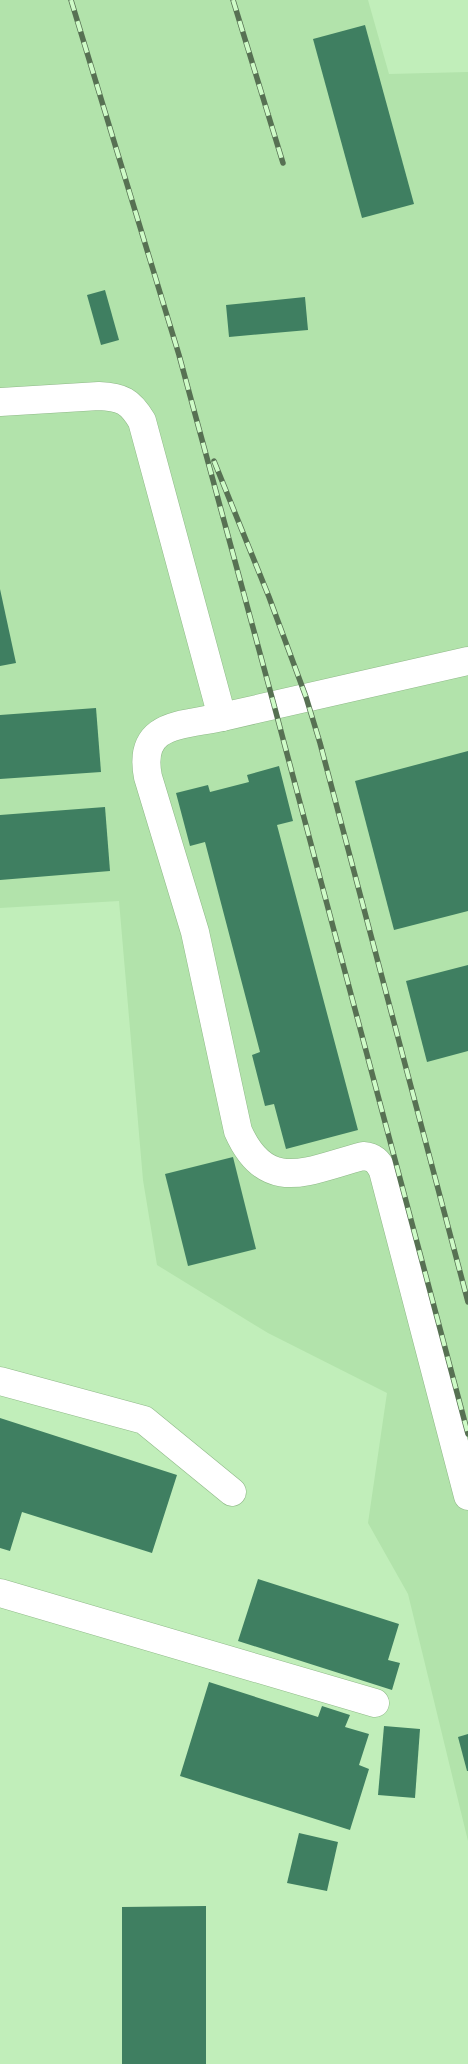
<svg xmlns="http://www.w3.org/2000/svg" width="468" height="2064" font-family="'Nunito Sans',sans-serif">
<rect width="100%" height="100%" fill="#c1eeba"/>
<path fill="#b2e3ab" d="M0 0H368L389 74 468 72V1841L408 1594 368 1523 387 1393 268 1333 157 1265 143 1180 119 901 0 908Z"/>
<g fill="#3f7f61">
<path d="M365 25 414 204 362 218 313 39Z"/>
<path d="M105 290 119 340 101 345 87 295Z"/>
<path d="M305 297 308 330 229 337 226 305Z"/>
<path d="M0 589 16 663 0 666Z"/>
<path d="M96 708 101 772 0 779V715Z"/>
<path d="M468 751V911L394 930 355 781Z"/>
<path d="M279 766 293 821 277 825 358 1130 286 1149 274 1104 265 1106 252 1055 260 1052 205 842 190 846 176 793 208 785 210 792 249 782 247 775Z"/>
<path d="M105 807 110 871 0 880V815Z"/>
<path d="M468 965V1051L427 1062 406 981Z"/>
<path d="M233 1157 256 1249 188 1266 165 1174Z"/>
<path d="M0 1418 177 1475 152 1553 22 1512 10 1551 0 1548Z"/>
<path d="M258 1579 399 1624 388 1660 400 1663 392 1690 238 1641Z"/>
<path d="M209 1682 318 1717 322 1706 350 1715 345 1727 369 1734 359 1765 369 1769 350 1830 180 1776Z"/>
<path d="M384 1726 420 1729 415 1798 378 1795Z"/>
<path d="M468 1734V1771H467L458 1737Z"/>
<path d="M299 1833 338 1842 327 1891 287 1883Z"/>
<path d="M206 1906V2064H122V1907Z"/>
</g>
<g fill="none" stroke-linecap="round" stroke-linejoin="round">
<g stroke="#8fb988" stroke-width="29">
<g id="minor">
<path d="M0 402 99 396C122 397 130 401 142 421L222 717 468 661"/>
<path d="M222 717C182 726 137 722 148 777L195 932 238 1131C267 1196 308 1170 363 1156 374 1157 378 1161 383 1171L468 1496"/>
<path d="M0 1381 144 1420 232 1492"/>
<path d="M0 1593 375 1703"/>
</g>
</g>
<use href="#minor" stroke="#fff" stroke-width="28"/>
<g stroke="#577153" stroke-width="5.5">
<g id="rail">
<path d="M71 0 179 355 274 705 468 1434"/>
<path d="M233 0 283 163"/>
<path d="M214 461 269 597 306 697 320 743 468 1302"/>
</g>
</g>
<use href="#rail" stroke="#cefbc7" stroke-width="4" stroke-dasharray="11" stroke-linecap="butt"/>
</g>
</svg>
